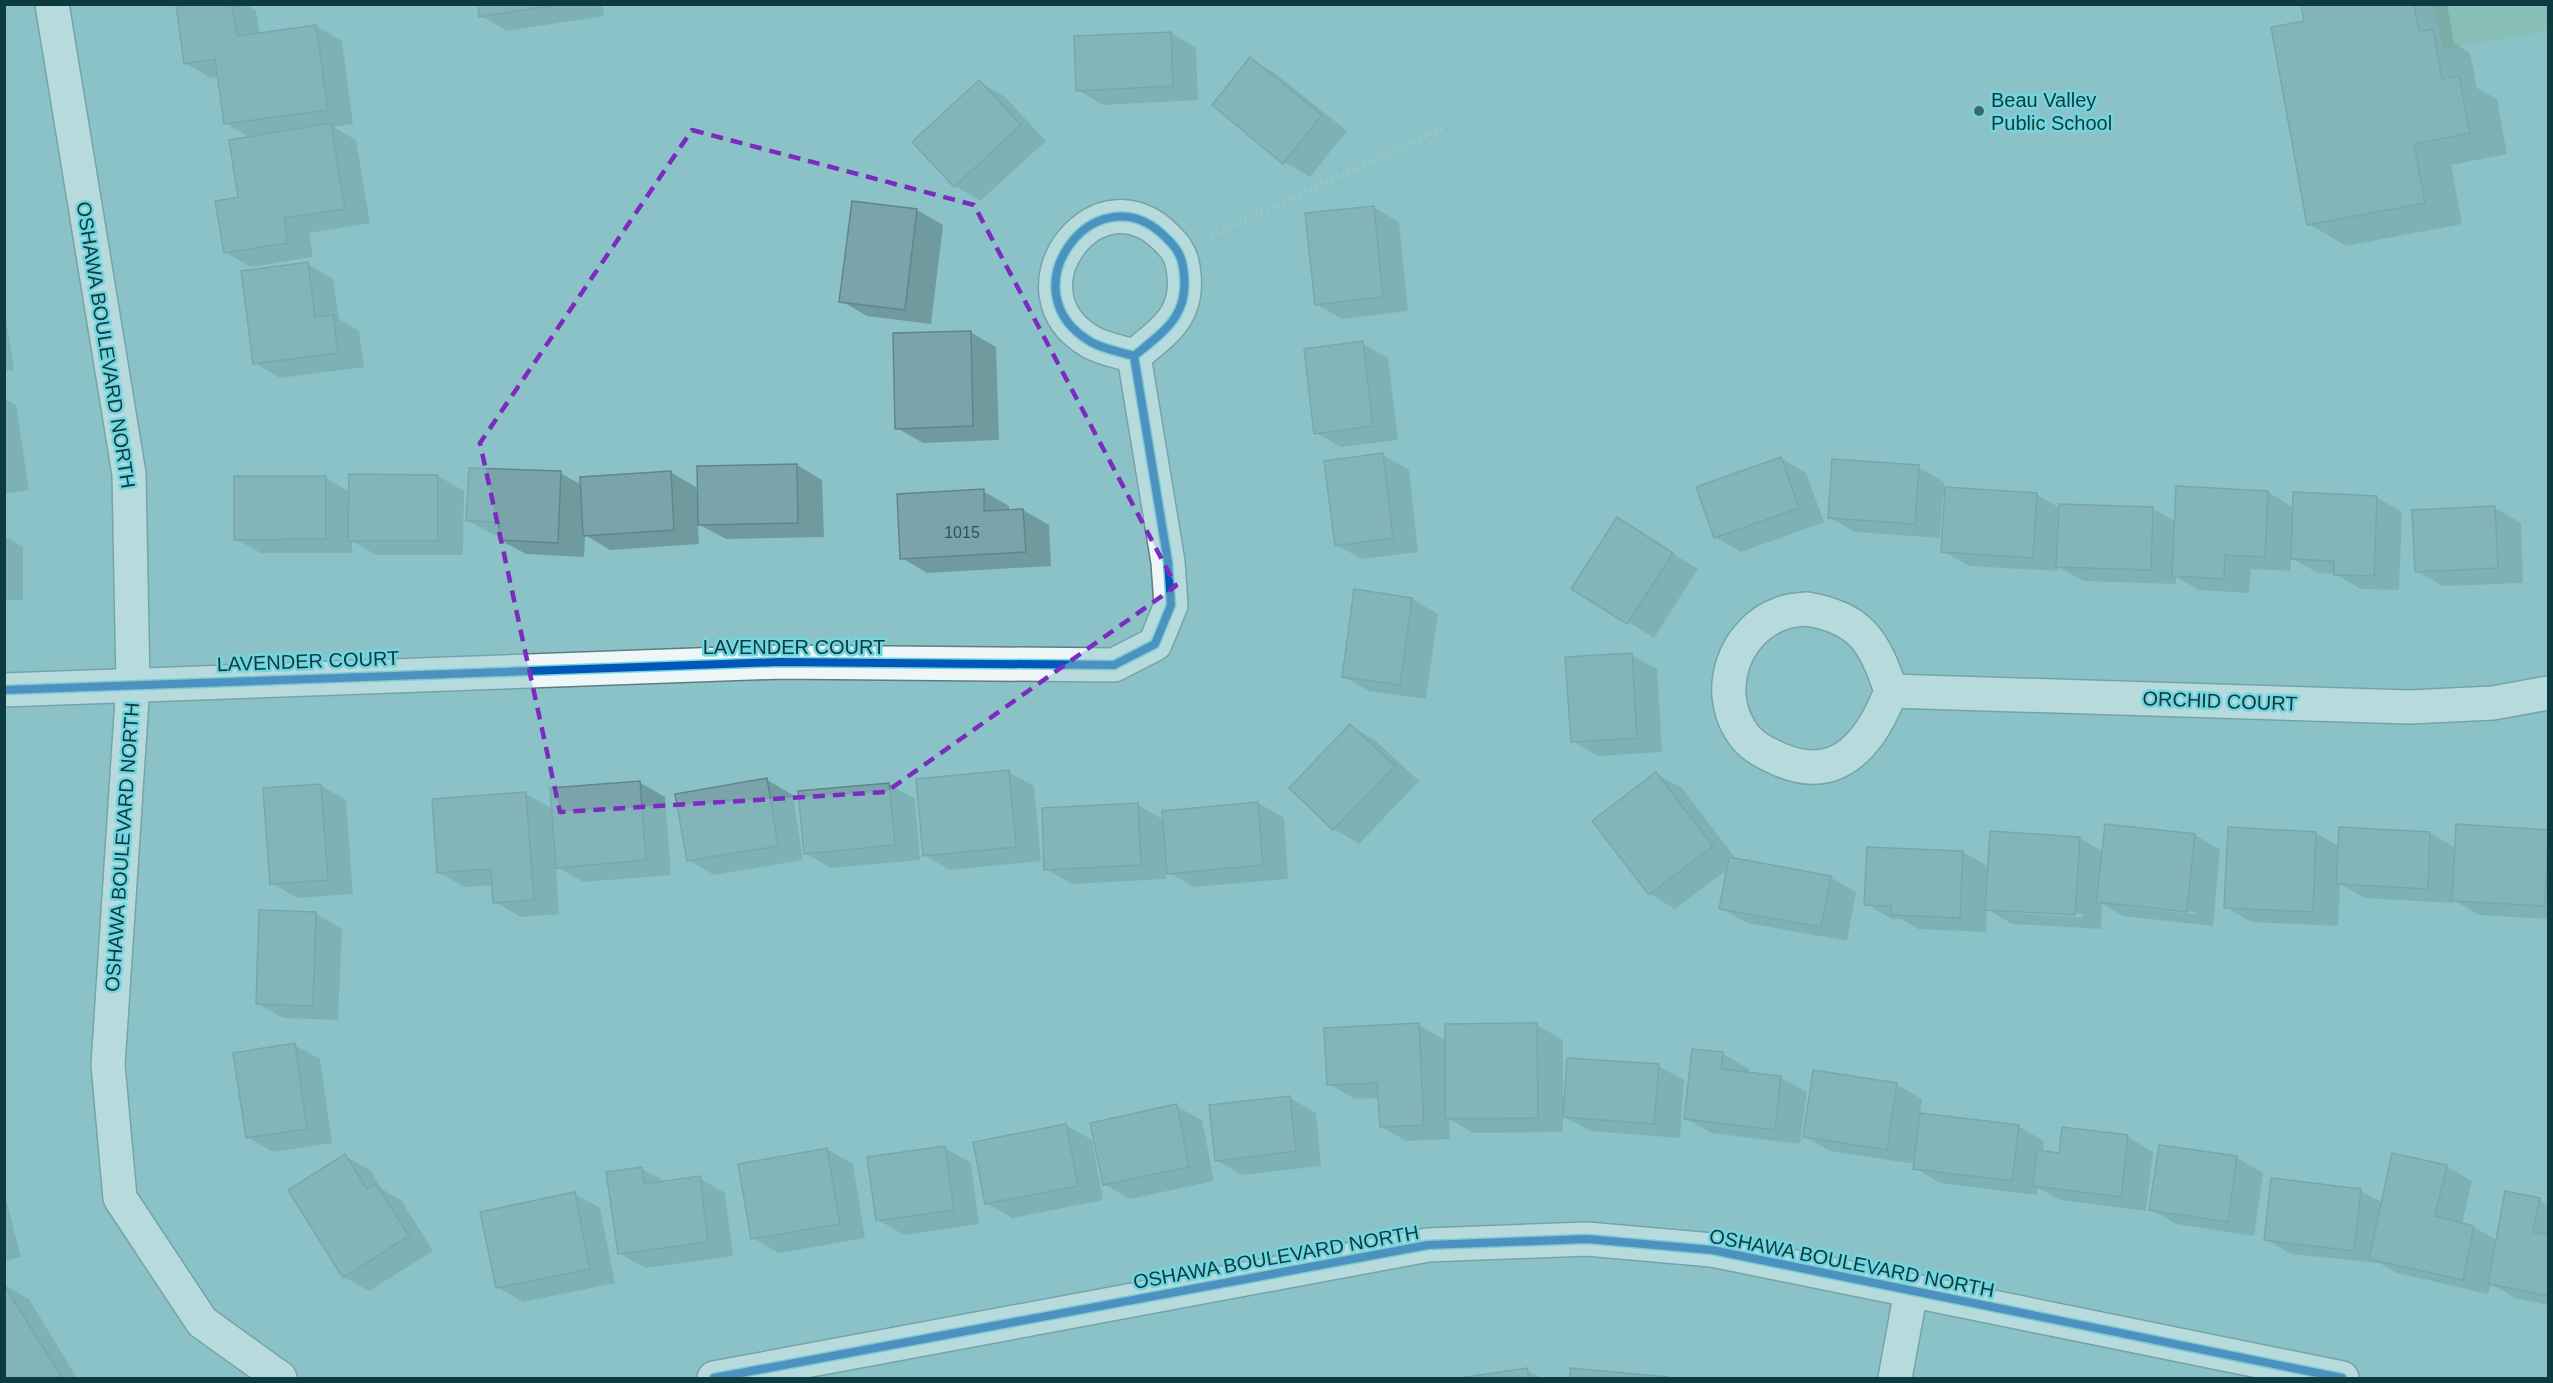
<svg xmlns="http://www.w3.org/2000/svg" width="2553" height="1383" font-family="Helvetica,sans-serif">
<rect width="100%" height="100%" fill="#8bc2c7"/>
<path fill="#84b89f" d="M2434 5H2548V31L2442 49Z"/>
<g fill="#0003" fill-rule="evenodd">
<path d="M177 4H245L256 11 260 34 316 26 342 41 353 124 334 127 356 140 370 223 309 233 313 257 251 267 225 252 251 138 225 123 219 77 211 78 185 63Z"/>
<path d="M479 4H602L604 16 507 31 481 16Z"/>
<path d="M2302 4H2447L2454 43 2470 53 2477 88 2497 99 2507 154 2451 165 2462 224 2346 246 2309 224 2305 22Z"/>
<path d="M1171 33 1196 48 1198 100 1103 105 1078 90Z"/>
<path d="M1251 59 1276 74 1347 131 1310 177 1284 162Z"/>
<path d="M979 82 1005 97 1046 141 980 201 955 186Z"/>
<path d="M853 203 917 210 943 225 931 324 867 316 841 301Z"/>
<path d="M1373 207 1399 222 1408 311 1342 319 1316 304Z"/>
<path d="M308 264 333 279 339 319 359 331 364 367 280 378 255 363Z"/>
<path d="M4 308 14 370 4 371Z"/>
<path d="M970 332 996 347 999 440 923 443 897 428Z"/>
<path d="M1362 343 1388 358 1398 440 1341 447 1316 433Z"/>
<path d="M4 398 16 405 29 490 4 494Z"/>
<path d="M1383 455 1409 470 1418 552 1362 559 1336 545Z"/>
<path d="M1781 458 1806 473 1824 522 1741 552 1715 537Z"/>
<path d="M797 465 822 480 824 537 726 539 698 524 699 544 610 550 585 535 584 557 526 554 500 540V536L494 535 468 521 560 473 582 485 670 472 696 487 697 495Z"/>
<path d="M1918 467 1944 482V488L2036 494 2060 508H2152L2176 522 2268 492 2294 508 2376 497 2402 512 2399 590 2361 589 2335 574 2318 573 2291 558V571L2251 569 2249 593 2199 590 2176 577V584L2084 581 2058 567V571L1969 566 1943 551 1946 495H1943L1940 538 1855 532 1829 517Z"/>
<path d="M438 476 464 491 463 555H376L352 541V553H261L235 539 326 478 350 492Z"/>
<path d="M983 491 1009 506V511L1023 510 1049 525 1051 566 927 573 902 558Z"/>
<path d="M2495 508 2521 523 2523 583 2443 586 2417 571Z"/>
<path d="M1617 519 1698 569 1654 638 1574 588Z"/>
<path d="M4 536 23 547V600H4Z"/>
<path d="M1355 591 1412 599 1438 614 1426 699 1369 691 1343 676Z"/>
<path d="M1631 655 1657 669 1662 752 1598 756 1572 741Z"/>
<path d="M1351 726 1376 741 1419 781 1359 844 1334 829Z"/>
<path d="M1008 772 1034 786 1041 861 950 870 924 855Z"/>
<path d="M1656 774 1682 788 1737 860 1830 877 1856 892 1847 941 1747 923 1721 908 1729 868 1675 909 1650 894Z"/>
<path d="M767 780 793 795 803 860 714 875 688 860Z"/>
<path d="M639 782 665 797 671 875 583 882 556 866 559 914 521 917 495 902 494 885 464 887 438 872 525 793 553 809Z"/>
<path d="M889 784 915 799 920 860 831 868 805 853Z"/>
<path d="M320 785 346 800 353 894 297 898 272 883Z"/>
<path d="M1258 803 1284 818 1288 879 1194 887 1166 871V879L1072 884 1046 869 1138 805 1164 820Z"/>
<path d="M2458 826 2548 831V919L2479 915 2453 900V903L2364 898 2340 884 2338 926 2251 922 2226 907 2316 833 2340 847 2430 833 2456 848Z"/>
<path d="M2195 835 2220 850 2213 926 2123 916 2102 904 2101 929 2012 924 1987 909 1986 932 1918 929 1901 919H1892L1866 904 1868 848 1963 852 1989 867 2080 838 2103 852ZM2122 903 2195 912 2194 914 2122 906ZM2011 910 2083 914V917L2011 913Z"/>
<path d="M260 912 316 914 342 929 338 1020 283 1018 257 1003Z"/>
<path d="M1419 1025 1446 1041V1025H1537L1563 1040V1098L1658 1066 1684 1080 1680 1138 1590 1131 1563 1116V1132L1473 1133 1449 1119 1450 1139 1407 1141 1381 1127 1380 1098 1355 1099 1329 1084Z"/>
<path d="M294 1045 320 1059 332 1143 273 1152 247 1137Z"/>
<path d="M1694 1050 1723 1054 1749 1069 1748 1074 1781 1078 1807 1092 1800 1144 1711 1133 1685 1118Z"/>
<path d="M1896 1084 1922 1099 1920 1114 2018 1126 2044 1141 2043 1152 2061 1154 2128 1137 2153 1152 2146 1211 2060 1200 2038 1188 2037 1195 1940 1183 1915 1168V1164L1830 1151 1804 1136Z"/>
<path d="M1290 1098 1316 1113 1321 1166 1242 1175 1216 1160Z"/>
<path d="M1176 1106 1202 1120 1214 1181 1130 1199 1104 1184Z"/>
<path d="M1066 1125 1092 1140 1103 1200 1012 1218 986 1203Z"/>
<path d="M2160 1146 2237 1158 2263 1173 2254 1236 2176 1224 2151 1209Z"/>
<path d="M945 1148 971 1163 979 1224 904 1235 878 1220Z"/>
<path d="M827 1149 853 1164 865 1238 779 1253 753 1238Z"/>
<path d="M345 1156 371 1171 382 1189 401 1200 433 1251 369 1291 344 1277Z"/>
<path d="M2446 1166 2472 1181 2462 1224 2474 1227 2498 1241 2539 1199 2548 1205V1305L2515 1298 2491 1284 2488 1294 2397 1273 2379 1263 2291 1254 2265 1239 2361 1191 2383 1203Z"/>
<path d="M642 1169 666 1182 699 1178 725 1193 733 1256 645 1268 619 1253Z"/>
<path d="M4 1192 21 1257 4 1261Z"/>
<path d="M575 1194 600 1208 615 1283 523 1302 497 1287Z"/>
<path d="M4 1285 29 1299 77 1378H4Z"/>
<path d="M1527 1370 1542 1378H1469Z"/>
<path d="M1572 1370 1669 1378H1571Z"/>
</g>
<g fill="#7aa3ac" stroke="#60868c" stroke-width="1.5">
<path d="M176 4H232L237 36 316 25 328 110 224 124 215 59 184 64Z"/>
<path d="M478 4H562L479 17Z"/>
<path d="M2301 4H2414L2419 32 2433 29 2442 79 2459 76 2470 133 2414 144 2425 203 2307 225 2271 27 2304 21Z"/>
<path d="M1171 32 1173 86 1076 91 1074 36Z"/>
<path d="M1250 57 1322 115 1283 164 1212 105Z"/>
<path d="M979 80 1021 125 954 187 912 142Z"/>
<path d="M331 123 345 209 284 218 288 243 224 253 215 201 238 197 229 140Z"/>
<path d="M852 201 917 209 905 310 839 302Z"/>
<path d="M1374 206 1383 297 1315 305 1305 213Z"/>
<path d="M308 262 315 317 333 315 338 353 253 364 241 271Z"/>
<path d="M971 331 973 426 895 429 893 333Z"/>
<path d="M1363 341 1373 426 1314 434 1304 349Z"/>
<path d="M1383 453 1393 538 1335 546 1324 461Z"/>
<path d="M1781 457 1799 508 1714 538 1696 487Z"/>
<path d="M1832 459 1919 465 1915 524 1828 518Z"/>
<path d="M797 464 798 523 698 525 697 466Z"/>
<path d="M469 468 561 471 558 543 498 540 499 522 466 521Z"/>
<path d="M671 471 674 530 583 536 580 477Z"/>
<path d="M349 474 438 475V541H348Z"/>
<path d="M234 476H326V539L234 540Z"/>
<path d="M2176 486 2268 491 2265 557 2225 555 2224 579 2172 576Z"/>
<path d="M1945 487 2037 493 2033 558 1941 552Z"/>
<path d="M984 489V511L1023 509 1026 552 900 559 897 494Z"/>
<path d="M2293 492 2377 496 2374 576 2334 575V561L2291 559Z"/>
<path d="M2059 504 2153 507 2151 570 2056 567Z"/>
<path d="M2495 506 2498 568 2415 572 2412 510Z"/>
<path d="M1617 517 1673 553 1627 624 1571 589Z"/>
<path d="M1354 589 1412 598 1400 685 1342 677Z"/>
<path d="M1632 653 1637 738 1571 742 1565 657Z"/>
<path d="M1350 724 1395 766 1333 830 1289 788Z"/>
<path d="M1009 770 1016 847 923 856 916 779Z"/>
<path d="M1656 772 1713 846 1649 895 1592 821Z"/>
<path d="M767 778 778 846 687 861 675 794Z"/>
<path d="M640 781 646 860 556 868 550 788Z"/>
<path d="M889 783 895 845 804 854 798 791Z"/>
<path d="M321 784 328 880 270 884 263 788Z"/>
<path d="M526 792 534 900 493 903 491 869 437 873 432 799Z"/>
<path d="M1258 802 1263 865 1167 874 1162 811Z"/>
<path d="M1138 803 1141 865 1044 870 1042 808Z"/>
<path d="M2105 824 2195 834 2187 912 2096 902Z"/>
<path d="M2456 824 2548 830 2545 906 2452 901Z"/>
<path d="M2228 827 2316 832 2313 912 2224 908Z"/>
<path d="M2339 827 2430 832 2428 889 2336 884Z"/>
<path d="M1990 831 2080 837 2075 915 1985 910Z"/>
<path d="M1867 847 1963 851 1960 918 1891 915V906L1864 905Z"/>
<path d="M1729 857 1831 876 1821 927 1719 909Z"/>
<path d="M259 910 316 912 313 1006 256 1004Z"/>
<path d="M1419 1023 1424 1125 1380 1127 1377 1083 1327 1085 1324 1028Z"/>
<path d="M1537 1023 1538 1118 1445 1119V1024Z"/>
<path d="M295 1043 307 1129 246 1138 233 1053Z"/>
<path d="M1692 1049 1723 1052 1721 1069 1781 1076 1775 1130 1684 1119Z"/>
<path d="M1567 1058 1659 1064 1654 1124 1563 1117Z"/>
<path d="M1813 1070 1897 1083 1887 1150 1803 1137Z"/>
<path d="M1290 1096 1296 1151 1215 1161 1209 1105Z"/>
<path d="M1177 1104 1189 1167 1103 1185 1090 1123Z"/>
<path d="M1920 1113 2019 1125 2012 1181 1913 1169Z"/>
<path d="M1066 1124 1078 1186 985 1204 973 1142Z"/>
<path d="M2062 1127 2128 1135 2121 1197 2033 1186 2037 1150 2059 1153Z"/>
<path d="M2159 1145 2237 1156 2228 1222 2149 1210Z"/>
<path d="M945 1146 954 1210 876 1221 867 1157Z"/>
<path d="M827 1148 840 1224 751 1239 738 1164Z"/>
<path d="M2392 1153 2447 1165 2435 1216 2474 1226 2463 1280 2369 1259Z"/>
<path d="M345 1154 367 1189 376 1184 409 1236 343 1278 288 1190Z"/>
<path d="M642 1167 644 1184 700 1176 708 1242 618 1254 606 1172Z"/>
<path d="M2271 1178 2361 1189 2354 1251 2264 1240Z"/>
<path d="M2505 1191 2540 1198 2533 1232 2548 1235V1296L2488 1284Z"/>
<path d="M575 1192 590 1269 496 1288 480 1212Z"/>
<path d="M4 1285 61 1376 57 1378H4Z"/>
<path d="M1527 1368 1529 1378H1459Z"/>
<path d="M1570 1368 1669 1377V1378H1570Z"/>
</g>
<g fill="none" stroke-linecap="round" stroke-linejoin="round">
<g stroke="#5b7e82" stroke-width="36">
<g id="minor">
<path d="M52 4 129 474 133 684 108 1065 120 1198 202 1322 280 1378"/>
<path d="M1807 609C1861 618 1874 641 1891 691 1872 740 1840 785 1781 760 1765 753 1750 746 1741 731 1714 690 1734 631 1780 614 1788 610 1798 610 1807 609Z"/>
<path d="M4 690 780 662 1114 665 1155 644 1171 605 1168 562 1134 356C1121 352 1103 349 1091 342 1005 292 1094 173 1161 233 1172 243 1181 252 1183 267 1191 314 1167 329 1134 356"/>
<path d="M1891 691 2410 707 2493 703 2548 693"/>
<path d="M714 1378 1428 1245 1587 1239 1712 1250 2342 1378"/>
<path d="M1895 1378 1911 1291"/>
</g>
</g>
<path stroke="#bbced0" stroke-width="4" stroke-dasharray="1.5 4.5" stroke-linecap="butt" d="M1212 236 1445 127"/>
<use href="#minor" stroke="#eef6f7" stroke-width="33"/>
<g stroke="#72d6e0" stroke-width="11">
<g id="cycleway">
<path d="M4 690 780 662 1114 665 1155 644 1171 605 1168 562 1134 356C1121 352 1103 349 1091 342 1005 292 1094 173 1161 233 1172 243 1181 252 1183 267 1191 314 1167 329 1134 356"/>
<path d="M714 1378 1428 1245 1587 1239 1712 1250 2342 1378"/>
</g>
</g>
<use href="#cycleway" stroke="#0057b8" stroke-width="8"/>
</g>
<path d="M0 0H2553V1383H0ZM692 130 974 205 1176 586 886 792 560 812 480 443Z" fill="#8bc2c7" fill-opacity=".55" fill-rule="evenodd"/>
<path fill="none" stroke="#7b2cbf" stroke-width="4.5" stroke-dasharray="12 8" stroke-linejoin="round" d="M692 130 974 205 1176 586 886 792 560 812 480 443Z"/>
<circle fill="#3a6a6f" stroke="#72d6e0" stroke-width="2" cx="1979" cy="111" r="6"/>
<g text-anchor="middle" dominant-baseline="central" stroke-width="5" stroke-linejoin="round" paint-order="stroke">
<g font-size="16" fill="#29555a">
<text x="962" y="532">1015</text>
</g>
<g font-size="20" fill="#0e3b3f" stroke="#72d6e0" text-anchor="start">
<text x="1991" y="100">Beau Valley<tspan x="1991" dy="23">Public School</tspan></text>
</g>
<g font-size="20" fill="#0e3b3f" stroke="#72d6e0">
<text transform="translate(106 345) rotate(81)">OSHAWA BOULEVARD NORTH</text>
<text x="794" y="647">LAVENDER COURT</text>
<text transform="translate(308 661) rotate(-2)">LAVENDER COURT</text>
<text transform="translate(2220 701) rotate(2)">ORCHID COURT</text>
<text transform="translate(122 847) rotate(-86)">OSHAWA BOULEVARD NORTH</text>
<text transform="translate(1276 1257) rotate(-10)">OSHAWA BOULEVARD NORTH</text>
<text transform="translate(1852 1263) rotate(11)">OSHAWA BOULEVARD NORTH</text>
</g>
</g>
<rect width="2553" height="1383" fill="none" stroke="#0e3b3f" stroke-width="12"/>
</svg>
